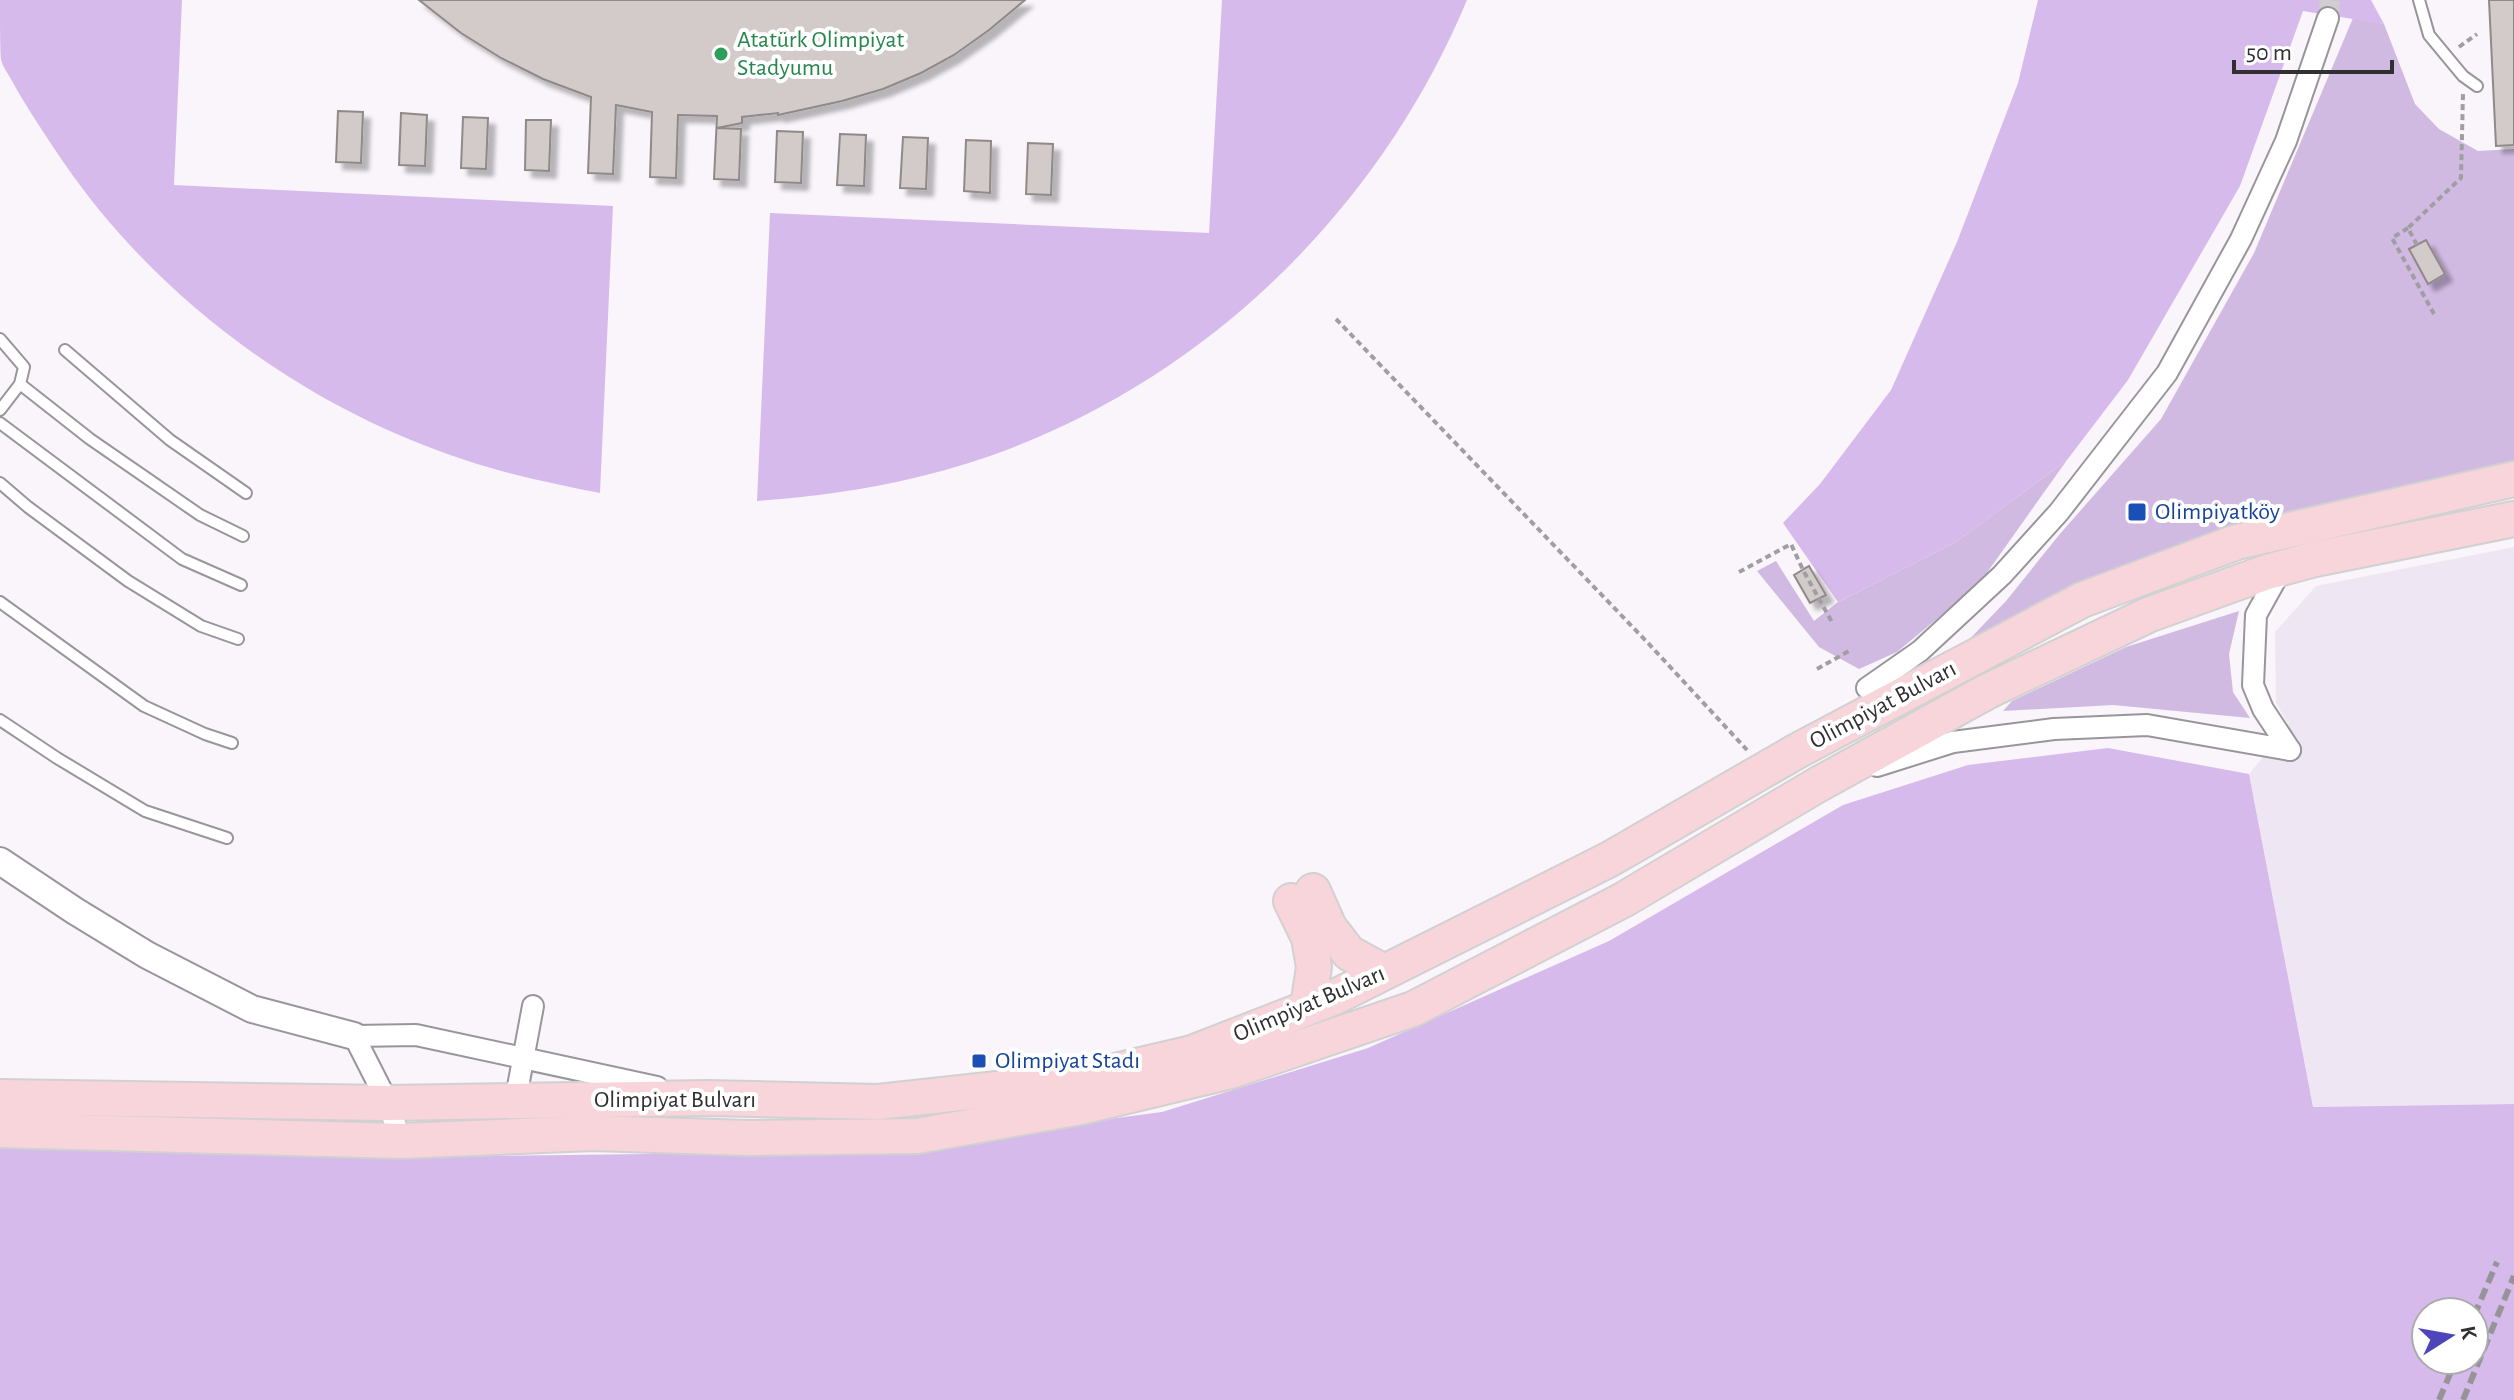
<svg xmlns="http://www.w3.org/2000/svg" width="2514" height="1400" font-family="'Alegreya Sans',sans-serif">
<defs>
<filter id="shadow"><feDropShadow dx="7" dy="7" stdDeviation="2" flood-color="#0004"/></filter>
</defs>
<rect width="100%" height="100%" fill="#f9f5fb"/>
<path fill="#eee7f3" d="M2514 547V1104L2313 1107 2249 774 2289 726 2276 703 2275 632 2316 586Z"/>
<g fill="#d0bae2">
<path d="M2353 18 2384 24 2415 104 2439 129 2478 151 2514 149V461L2283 516 1962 647 2006 601 2059 535 2161 419 2254 253Z"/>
<path d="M2067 460 1979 584 1897 652 1859 669 1819 647 1757 571 1776 561 1814 621 1838 602 1956 542Z"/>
<path d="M2239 611 2229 654 2233 692 2250 718 2113 705 2003 711 2012 701 2126 647Z"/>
</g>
<g fill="#d6baeb" fill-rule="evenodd">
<path d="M0 0H182L174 185 613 206 600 493C555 484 510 475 465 460 306 408 159 301 64 163 46 136 28 110 12 81 9 75 3 67 1 60 0 46 0 16 0 0Z"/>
<path d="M1222 0H1467C1370 233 1165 418 918 477 865 490 811 497 757 501L770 213 1209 233Z"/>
<path d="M2038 0H2371L2384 24 2303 11 2240 186 2128 380 2067 460 1956 542 1838 602 1783 523 1820 484 1891 390 1957 242 2018 83Z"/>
<path d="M2108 748 2249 774 2313 1107 2514 1104V1400H0V1148L414 1157 811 1152 987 1135 1162 1112 1368 1048 1609 941 1843 805 1968 765ZM2426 1312H2474V1360H2426Z"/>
</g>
<g fill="#d3cbca" stroke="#908988" stroke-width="2" filter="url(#shadow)">
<path d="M419 0H1025L989 30 954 55 921 73 883 89 842 101 778 115V113L742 117V123L717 128 741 129 739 180 714 179 717 116 678 115 676 178 650 177 652 112 616 105 613 174 588 173 591 97 543 79 501 58 461 33Z"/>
<path d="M2489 0H2514V145L2496 146Z"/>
<path d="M338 111 363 112 361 163 336 162Z"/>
<path d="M401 113 427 115 425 166 399 165Z"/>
<path d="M463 117 488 118 486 169 461 168Z"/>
<path d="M526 120H551L549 171 525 170Z"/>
<path d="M777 131 803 132 801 183 775 182Z"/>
<path d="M840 134 866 135 864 186 837 185Z"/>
<path d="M903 137 928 138 926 189 900 188Z"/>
<path d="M966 140 991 141 990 193 964 191Z"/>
<path d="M1028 143 1053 144 1051 195 1026 194Z"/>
<path d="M2426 240 2445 274 2428 284 2409 249Z"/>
<path d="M1809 566 1826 595 1810 603 1794 575Z"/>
</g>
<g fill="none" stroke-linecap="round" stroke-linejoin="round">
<path stroke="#d1cdd3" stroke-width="20" stroke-dasharray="20 10" stroke-linecap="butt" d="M2328 18 2330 0"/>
<g stroke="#99969b" stroke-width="14">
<g id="service">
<path d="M2419 0 2429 35 2463 76 2477 86"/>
<path d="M0 339 24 367 20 384 0 410"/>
<path d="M65 350 170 440 246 493"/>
<path d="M20 384 90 439 200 515 243 536"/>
<path d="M0 423 182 559 241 585"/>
<path d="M0 483 28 507 128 581 201 626 238 639"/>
<path d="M0 602 144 706 205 734 232 743"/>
<path d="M0 720 57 758 145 811 227 838"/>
</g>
</g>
<g stroke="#99969b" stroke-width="24">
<g id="minor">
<path d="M2282 568 2256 615 2253 685 2263 709 2290 750"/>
<path d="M1867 688 1920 651 2002 575 2059 512 2167 373 2241 239 2286 141 2328 18"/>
<path d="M1877 766 1953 742 2054 729 2147 725 2290 750"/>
<path d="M514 1108 533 1006"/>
<path d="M401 1141 388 1103 354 1036 416 1035 657 1087"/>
</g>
</g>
<g stroke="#99969b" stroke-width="30">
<path id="tertiary" d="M0 861 75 911 147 955 252 1009 354 1036"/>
</g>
<g stroke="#d1d1d2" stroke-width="38">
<g id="primary">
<path d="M1313 891 1329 927 1349 953 1384 972"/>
<path d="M1291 901 1309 938 1314 967 1308 1007"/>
<path d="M0 1097 388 1103 708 1098 878 1102 1077 1080 1192 1053 1333 998 1610 859 1797 751 2082 600 2237 542 2514 479"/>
<path d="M0 1130 401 1141 593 1133 749 1138 917 1136 1081 1107 1231 1071 1413 1009 1623 900 1819 784 1988 691 2148 615 2267 572 2315 559 2514 519"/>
</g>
</g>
<g stroke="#a09ea2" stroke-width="4" stroke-dasharray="6 4" stroke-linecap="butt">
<path d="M2459 47 2477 34"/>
<path d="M2408 228 2392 238 2434 314"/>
<path d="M2417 245 2408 228 2461 178 2463 93"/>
<path d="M1336 319 1648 643 1747 750"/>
<path d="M1739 572 1791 544 1803 570 1833 624"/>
<path d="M1817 669 1849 651"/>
</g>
<use href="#service" stroke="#fff" stroke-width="10"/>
<use href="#minor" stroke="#fff" stroke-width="20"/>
<use href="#tertiary" stroke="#fff" stroke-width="26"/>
<use href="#primary" stroke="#f8d5db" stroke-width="34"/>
<g stroke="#969498" stroke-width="6" stroke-dasharray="12 6" stroke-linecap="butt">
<path d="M2474 1316 2497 1262"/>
<path d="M2439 1400 2456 1360"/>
<path d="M2463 1400 2514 1276"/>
</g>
</g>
<circle fill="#2e9e5b" stroke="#fff" stroke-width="3" cx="721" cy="54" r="8"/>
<g fill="#1a4fb4" stroke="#fff" stroke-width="3">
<rect x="2127" y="502" width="20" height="20" rx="4"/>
<rect x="971" y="1053" width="16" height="16" rx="4"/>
</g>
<g text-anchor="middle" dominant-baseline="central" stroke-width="8" stroke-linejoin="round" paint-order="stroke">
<g font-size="24" fill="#27864d" stroke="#fff" text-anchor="start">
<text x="737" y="40">Atatürk Olimpiyat<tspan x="737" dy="28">Stadyumu</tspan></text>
</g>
<g font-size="24" fill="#164399" stroke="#fff" text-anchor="start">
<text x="2155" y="512">Olimpiyatköy</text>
<text x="995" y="1061">Olimpiyat Stadı</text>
</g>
<g font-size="24" fill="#302f31" stroke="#fff">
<text transform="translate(1883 705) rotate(-28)">Olimpiyat Bulvarı</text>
<text transform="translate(1309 1004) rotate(-23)">Olimpiyat Bulvarı</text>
<text x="675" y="1100">Olimpiyat Bulvarı</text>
</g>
</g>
<g transform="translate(2450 1336) rotate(79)"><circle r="38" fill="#ffffff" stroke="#acacad" stroke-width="2"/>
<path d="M0-6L14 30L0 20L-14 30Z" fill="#4e45bb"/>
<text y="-12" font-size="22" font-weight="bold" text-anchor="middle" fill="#302f31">K</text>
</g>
<path d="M2234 60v12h158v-12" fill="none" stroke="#302f31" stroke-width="4"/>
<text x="2246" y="60" font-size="24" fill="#302f31" stroke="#ffffff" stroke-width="6" paint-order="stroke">50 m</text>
</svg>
